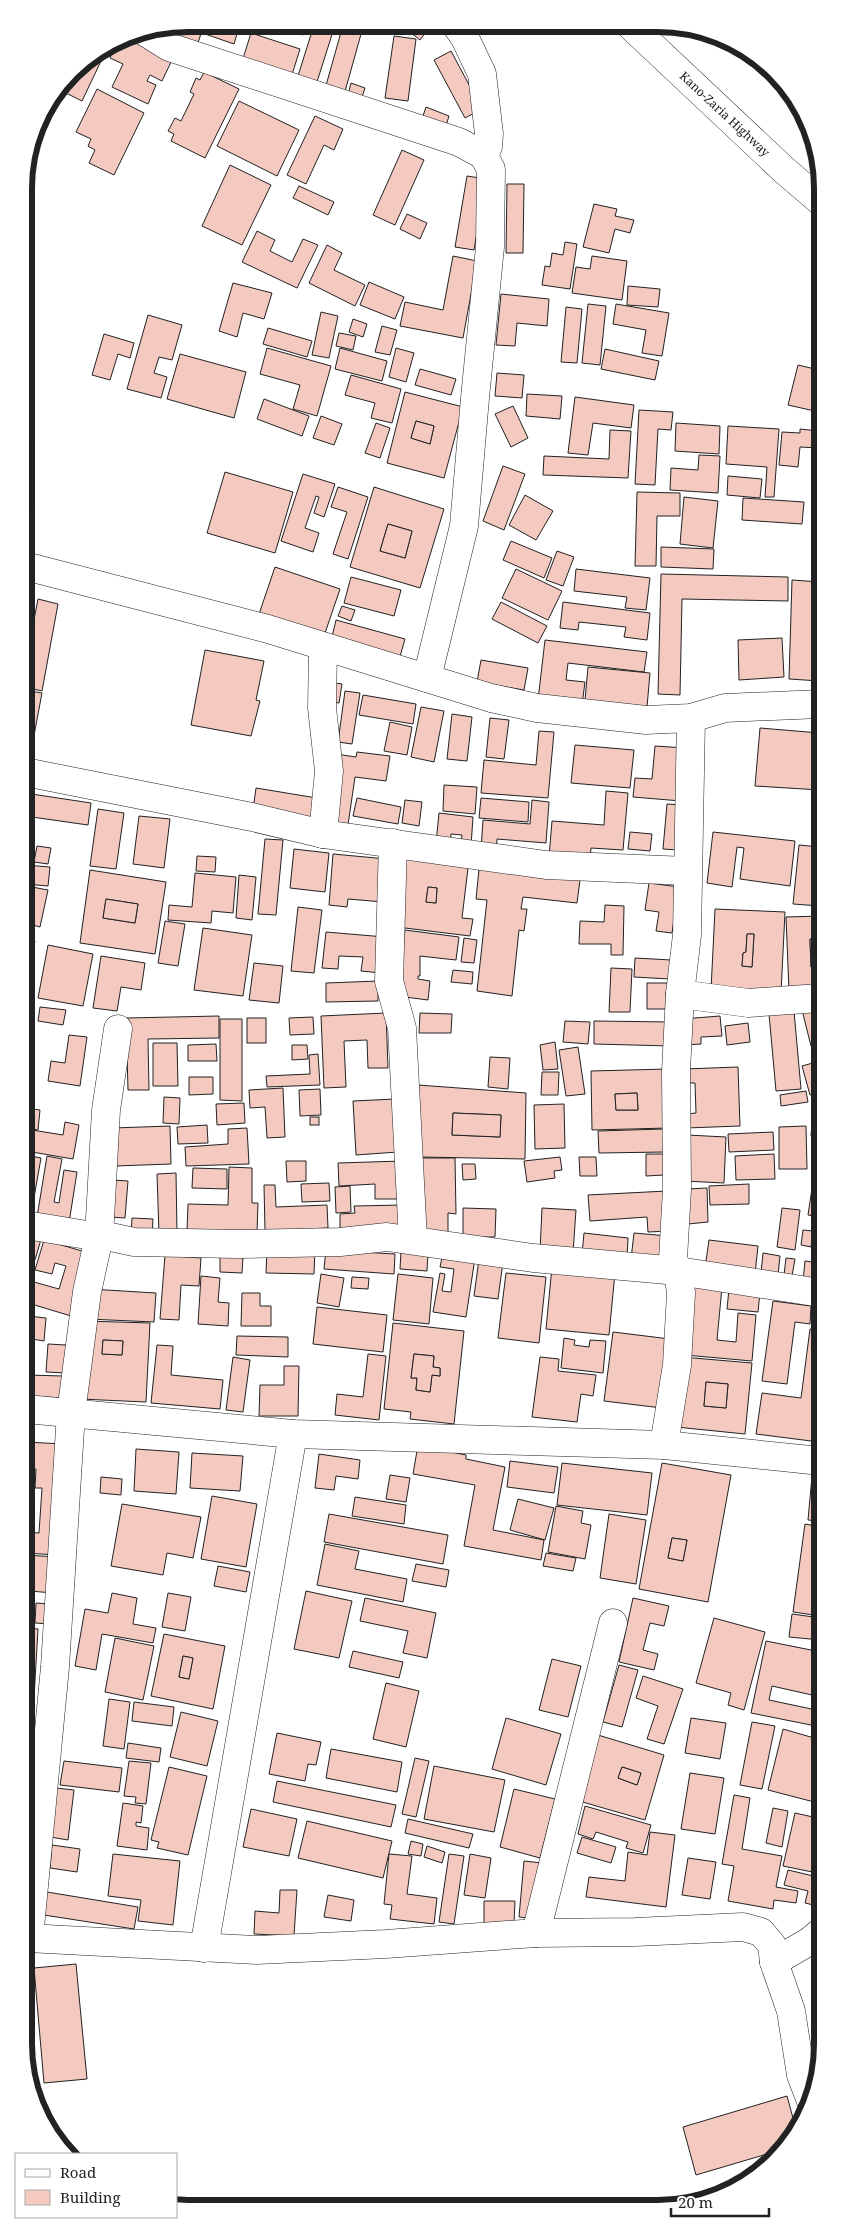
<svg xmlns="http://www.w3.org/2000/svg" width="846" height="2233" font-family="'Noto Serif',serif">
<rect width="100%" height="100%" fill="#fff"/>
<g fill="#f3c9c0" stroke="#222" fill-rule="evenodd">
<path d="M189 24H204L197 46 170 38 173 27Z"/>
<path d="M208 24H240L234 44 205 34Z"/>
<path d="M260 24H278L274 33 259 26Z"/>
<path d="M287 24 307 25 303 35 285 30Z"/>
<path d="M314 25H335L316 85 297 79Z"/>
<path d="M343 25 363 27 344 95 325 89Z"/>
<path d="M372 25H385L380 31Z"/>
<path d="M401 25H431L420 40Z"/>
<path d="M251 33 300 49 290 81 241 65Z"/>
<path d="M394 36 416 39 408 101 385 98Z"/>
<path d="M125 37 172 60 162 81 150 75 147 81 156 85 148 104 112 87 123 64 110 58 117 42Z"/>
<path d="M451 51 482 109 465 118 434 60Z"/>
<path d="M94 56 102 59 82 101 60 90 80 65Z"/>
<path d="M204 72 239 89 205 158 171 141 174 134 168 131 175 118 181 121 194 94 190 92 196 78 200 80Z"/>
<path d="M351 83 365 88 360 103 347 99Z"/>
<path d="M97 89 144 113 114 175 89 163 95 150 88 146 91 139 76 132Z"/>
<path d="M239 101 299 130 277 176 217 146Z"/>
<path d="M426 107 449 116 444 132 421 122Z"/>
<path d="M315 116 343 129 334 150 324 145 306 184 287 175Z"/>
<path d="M402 150 424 160 395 225 373 215Z"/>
<path d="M230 165 271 185 242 245 202 226Z"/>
<path d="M467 176 486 179 474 250 455 247Z"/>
<path d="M507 184H524L523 253H506Z"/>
<path d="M299 186 334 202 328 215 293 198Z"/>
<path d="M594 204 617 209 615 216 634 220 630 233 615 229 609 253 583 247Z"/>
<path d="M407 214 427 223 420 239 400 229Z"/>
<path d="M257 231 275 240 270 251 292 262 303 239 318 245 297 288 242 262Z"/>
<path d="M565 242 577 244 570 289 542 285 545 266 550 267 552 253 563 255Z"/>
<path d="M327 245 342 253 334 270 365 285 355 306 309 283Z"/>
<path d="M453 256 477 261 463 338 400 326 405 302 443 310Z"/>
<path d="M592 256 627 261 622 300 572 293 576 267 590 269Z"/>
<path d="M369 282 404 297 395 319 360 305Z"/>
<path d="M233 283 272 293 264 319 243 313 237 337 219 331Z"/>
<path d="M628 286 660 289 658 307 627 305Z"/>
<path d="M501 294 549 299 547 326 517 323 515 346 496 345Z"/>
<path d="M588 304 606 306 600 365 582 363Z"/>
<path d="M616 304 669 313 662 356 642 353 646 330 613 324Z"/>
<path d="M566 307 582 309 577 363 561 362Z"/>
<path d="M321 312 338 316 329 358 312 355Z"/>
<path d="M148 315 182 325 172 360 159 357 154 373 167 377 161 398 127 389Z"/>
<path d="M353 319 367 324 363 337 349 332Z"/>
<path d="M382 326 397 330 390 355 375 352Z"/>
<path d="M268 328 312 341 307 357 263 344Z"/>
<path d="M339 333 356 336 353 350 336 346Z"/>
<path d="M104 334 134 343 130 358 118 354 110 380 92 375Z"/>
<path d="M267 348 331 366 317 416 293 409 300 385 260 374Z"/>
<path d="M340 348 387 361 382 381 335 369Z"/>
<path d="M396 348 414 353 406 382 389 377Z"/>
<path d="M605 349 659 361 655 380 601 369Z"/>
<path d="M180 354 246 372 234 418 167 399Z"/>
<path d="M798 365 819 370V412L788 405Z"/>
<path d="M420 369 456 379 451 395 415 385Z"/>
<path d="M497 373 524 375 522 398 495 396Z"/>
<path d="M351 375 401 389 392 423 371 418 375 403 345 395Z"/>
<path d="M405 392 463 407 444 478 387 463ZM416 421 434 426 430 444 411 438Z"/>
<path d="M527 394 562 396 560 419 526 416Z"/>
<path d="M575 397 634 405 631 428 593 423 588 455 568 453Z"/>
<path d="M264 399 309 416 302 436 257 419Z"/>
<path d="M513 406 528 438 511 447 495 414Z"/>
<path d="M639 410 673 412 671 430 658 429 655 485 635 484Z"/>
<path d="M321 416 342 424 334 445 313 438Z"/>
<path d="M416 421 434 426 430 444 411 438Z"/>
<path d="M376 423 390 428 380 458 365 453Z"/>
<path d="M676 423 720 426 719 454 675 451Z"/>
<path d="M728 426 779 429 774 497H765L767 467 726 464Z"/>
<path d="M800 429 819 431V448L800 447 798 467 779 465 782 432 800 433Z"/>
<path d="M610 430 631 431 628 478 543 475 544 456 609 459Z"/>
<path d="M699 455 720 456 718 493 670 490 671 468 698 470Z"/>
<path d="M503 466 525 474 504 530 483 521Z"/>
<path d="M225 472 293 492 275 553 207 533Z"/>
<path d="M303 474 335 484 324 517 314 513 319 497 316 496 305 528 319 533 313 552 281 541Z"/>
<path d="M728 476 762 479 760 498 727 495Z"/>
<path d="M338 487 368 497 348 559 333 554 347 512 331 507Z"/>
<path d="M374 487 444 509 420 588 350 567ZM388 524 412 531 405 558 380 551Z"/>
<path d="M637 492 680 493V516H657L656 566H635Z"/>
<path d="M525 495 553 511 536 540 509 525Z"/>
<path d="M684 497 718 501 713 548 680 544Z"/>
<path d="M743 498 804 502 802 524 742 520Z"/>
<path d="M388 524 412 531 405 558 380 551Z"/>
<path d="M820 526V578L812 577Z"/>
<path d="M511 541 552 558 544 578 503 560Z"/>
<path d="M661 547 714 549 713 569 661 567Z"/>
<path d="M557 551 574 557 563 586 546 580Z"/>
<path d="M275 567 340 589 323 639 258 617Z"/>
<path d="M516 569 562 591 548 620 502 598Z"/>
<path d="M576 569 650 578 646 610 625 608 627 597 574 591Z"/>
<path d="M661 574 788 577V601L682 599 680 695 658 694Z"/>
<path d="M351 577 401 590 394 616 344 603Z"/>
<path d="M792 580 820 582V681L789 679Z"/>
<path d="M38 599 58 604 42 691 25 687V666Z"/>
<path d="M501 602 547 626 538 643 492 619Z"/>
<path d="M563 602 650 613 647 640 624 637 626 627 579 622 578 630 560 628Z"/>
<path d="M342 606 355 610 351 621 338 616Z"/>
<path d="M336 620 405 639 399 660 331 641Z"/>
<path d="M782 638 784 677 739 680 738 640Z"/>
<path d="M545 640 647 652 644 672 568 663 566 680 585 682 582 705 538 700Z"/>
<path d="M205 650 264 661 256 700 260 701 251 736 191 725Z"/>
<path d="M481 660 528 668 524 690 477 682Z"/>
<path d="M588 667 650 673 647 707 585 700Z"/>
<path d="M329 682 342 684 339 703 326 701Z"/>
<path d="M25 690 42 693 29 762 25 761Z"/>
<path d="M345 691 360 693 352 744 338 742Z"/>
<path d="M363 695 416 704 413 724 359 715Z"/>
<path d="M421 707 444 711 434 762 411 757Z"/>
<path d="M452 714 472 717 467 761 447 759Z"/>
<path d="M490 718 509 720 504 759 486 757Z"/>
<path d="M390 722 412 727 407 755 384 751Z"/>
<path d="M760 728 820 733V790L755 786Z"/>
<path d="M539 731 554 732 548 798 481 793 484 760 536 765Z"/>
<path d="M575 745 634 750 630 788 571 783Z"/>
<path d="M655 746 686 748 681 801 633 797 635 778 652 779Z"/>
<path d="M357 752 390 756 386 781 355 777 348 825 327 823 336 754 356 757Z"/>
<path d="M444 785 477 787 475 814 443 811Z"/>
<path d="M256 788 323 799 319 822 253 810Z"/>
<path d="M606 791 628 793 623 850 591 848 590 860 549 857 552 821 604 825Z"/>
<path d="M25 793 91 803 88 825 25 816Z"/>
<path d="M357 798 401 807 398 824 353 816Z"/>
<path d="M481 798 529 802 528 822 479 818Z"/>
<path d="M405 800 422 802 419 826 402 823Z"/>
<path d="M532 800 549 802 546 843 497 839 496 852 481 850 483 820 530 824Z"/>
<path d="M667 804 683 805 679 850 663 849Z"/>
<path d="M98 809 124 813 116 869 90 866Z"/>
<path d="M439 813 473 817 471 846 461 845 462 835 451 834 450 845 436 843Z"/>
<path d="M139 816 170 819 164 868 133 864Z"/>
<path d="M630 832 652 834 650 851 628 849Z"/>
<path d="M713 832 795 841 790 886 740 879 744 848 737 847 732 887 707 883Z"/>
<path d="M265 839 283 840 276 915 258 914Z"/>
<path d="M799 845 820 847V906L793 904Z"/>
<path d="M37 846 51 848 48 864 34 862Z"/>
<path d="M294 849 329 853 325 892 290 888Z"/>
<path d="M402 850 469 860 462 918 473 919 470 936 397 927ZM428 887 437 888 436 903 426 902Z"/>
<path d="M333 854 387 859 383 902 348 899 347 907 329 905Z"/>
<path d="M197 856 216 857 215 872 196 871Z"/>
<path d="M25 865 50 867 48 886 25 884Z"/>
<path d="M479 869 580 880 577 903 523 897 521 909H527L524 931 519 930 512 996 477 991 487 900 476 899Z"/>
<path d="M90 870 166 882 155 954 80 943ZM106 899 138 904 135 923 103 918Z"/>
<path d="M195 873 236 877 233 913 212 911 211 923 168 920 169 905 192 907Z"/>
<path d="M239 875 256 877 252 920 236 918Z"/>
<path d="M649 883 679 887 672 933 656 931 659 912 645 910Z"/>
<path d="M32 887 48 890 40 927 25 923Z"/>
<path d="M428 887 437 888 436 903 426 902Z"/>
<path d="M106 899 138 904 135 923 103 918Z"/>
<path d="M605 905 624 906 623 955H611V944H579L580 921 604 922Z"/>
<path d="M298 907 322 910 314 973 291 971Z"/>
<path d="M715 909 785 912 781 993 711 990ZM747 934H754L752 967 742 966 743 953 746 952Z"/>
<path d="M820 916V938L810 939 811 967H820V990L789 991 786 917Z"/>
<path d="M165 921 185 924 178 966 158 963Z"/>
<path d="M203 928 252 935 243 996 194 990Z"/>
<path d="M405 930 459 937 456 960 420 956V976H418V979L430 981 428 1000 397 996Z"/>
<path d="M326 932 385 937 381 973 361 971 363 957 339 956 338 969 322 968Z"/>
<path d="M747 934H754L752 967 742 966 743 953 746 952Z"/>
<path d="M464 938 477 940 474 963 461 962Z"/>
<path d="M820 938V967H811L810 939Z"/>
<path d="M25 939 35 941 25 985Z"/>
<path d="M48 945 93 954 83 1006 38 998Z"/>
<path d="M101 956 145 963 141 990 121 987 117 1011 93 1008Z"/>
<path d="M635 958 671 960 670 979 634 977Z"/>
<path d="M254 963 283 966 279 1003 249 1000Z"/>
<path d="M611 968 632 969 630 1012H609Z"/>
<path d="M453 970 473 972 472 984 451 982Z"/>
<path d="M378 981V1001L326 1002V983Z"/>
<rect x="647" y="983" width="22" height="26"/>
<path d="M820 1005V1043L811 1046 802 1010Z"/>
<path d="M40 1007 66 1010 63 1025 38 1021Z"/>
<path d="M794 1011 801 1089 776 1091 769 1014Z"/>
<path d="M386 1013 388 1068H368L367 1040 344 1041 346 1087 324 1088 321 1016Z"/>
<path d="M420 1013 452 1014 451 1033H419Z"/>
<path d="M219 1016V1038L148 1039 149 1090H128L126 1018Z"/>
<path d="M720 1016 722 1036 701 1037V1044L684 1045 682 1019Z"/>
<path d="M313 1017 314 1034 290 1035 289 1018Z"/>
<rect x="247" y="1018" width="19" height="25"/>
<path d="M220 1019H242V1101L220 1100Z"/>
<path d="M565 1021 590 1022 588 1044 563 1042Z"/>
<path d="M594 1021 672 1022 671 1046 594 1044Z"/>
<path d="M748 1023 750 1042 727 1045 725 1026Z"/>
<path d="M69 1035 87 1037 80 1086 48 1081 51 1061 65 1063Z"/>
<path d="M555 1042 558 1069 543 1070 540 1045Z"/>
<path d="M153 1043H177L178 1086H153Z"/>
<path d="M216 1044 217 1061H188V1045Z"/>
<path d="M292 1045H307L308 1059 292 1060Z"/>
<path d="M578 1047 585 1094 566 1096 559 1050Z"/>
<path d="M318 1054 320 1085 267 1087 266 1076 310 1074 309 1055Z"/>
<path d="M490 1057 510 1058 508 1089 488 1087Z"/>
<path d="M820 1061V1080L816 1081 819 1093 810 1095 802 1066Z"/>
<path d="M738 1067 740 1126 686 1128V1114L696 1113 695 1083H685L684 1069Z"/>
<path d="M667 1069 668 1128 592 1130 591 1071ZM637 1093 638 1110H616L615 1094Z"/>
<path d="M542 1072H559L558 1095H541Z"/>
<path d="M189 1077H213V1094L189 1095Z"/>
<path d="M418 1085 526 1093 525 1159 421 1157ZM453 1113 501 1115 500 1137 452 1135Z"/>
<path d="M283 1088 285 1137 267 1138 265 1107 250 1108 249 1090Z"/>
<path d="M320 1089 321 1115 300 1116 299 1090Z"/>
<path d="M806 1091 808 1102 781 1106 780 1095Z"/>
<path d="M637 1093 638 1110H616L615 1094Z"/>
<path d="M164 1097 180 1098 179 1124 163 1123Z"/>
<path d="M395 1099 398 1152 356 1155 353 1101Z"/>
<path d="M814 1100H820L821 1137 811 1136Z"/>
<path d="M244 1103 245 1123 217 1125 216 1104Z"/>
<path d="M564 1104 565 1148 535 1149 534 1105Z"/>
<path d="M26 1108 40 1110 38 1130 26 1128Z"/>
<path d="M453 1113 501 1115 500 1137 452 1135Z"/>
<rect x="310" y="1117" width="9" height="8"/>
<path d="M65 1122 79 1125 73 1159 26 1151V1129L63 1135Z"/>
<path d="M207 1125 208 1143 178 1144 177 1127Z"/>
<path d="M170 1126 171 1164 115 1166 113 1128Z"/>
<path d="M806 1126 807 1169H779V1127Z"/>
<path d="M247 1128 249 1164 186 1166 185 1147 228 1144V1129Z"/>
<path d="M663 1129 664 1152 599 1153 598 1131Z"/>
<path d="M773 1132 774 1150 729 1152 728 1134Z"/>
<path d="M687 1135 726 1137 724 1183 684 1181Z"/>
<path d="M646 1154H664V1175L646 1176Z"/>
<path d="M774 1154 775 1179 736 1180 735 1156Z"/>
<path d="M26 1155 41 1158 32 1209 26 1208Z"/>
<path d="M47 1156 62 1159 54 1202 59 1203 64 1170 77 1172 69 1223 37 1217Z"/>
<path d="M560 1157 562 1170 554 1171 555 1178 527 1182 524 1161Z"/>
<path d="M579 1157H596L597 1176H580Z"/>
<path d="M419 1158H455L456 1214 448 1213V1233H418Z"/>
<path d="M286 1161H306V1181L287 1182Z"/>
<path d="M402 1161V1199H375V1184L339 1186 338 1163Z"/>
<path d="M462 1164H475L476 1179 463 1180Z"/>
<path d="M229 1167 252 1168V1203H258L257 1232 187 1231 188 1204 228 1205Z"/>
<path d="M193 1168 227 1169V1189L192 1188Z"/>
<path d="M176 1173 177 1233 159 1234 157 1174Z"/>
<path d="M814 1175 821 1176V1217L808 1215Z"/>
<path d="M112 1180 128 1181 125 1218 109 1217Z"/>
<path d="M329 1183 330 1201 302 1202 301 1184Z"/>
<path d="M749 1184V1204L710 1205 709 1186Z"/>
<path d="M264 1185H275L276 1207 327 1205 328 1228 265 1231Z"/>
<path d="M350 1186 351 1212 336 1213 335 1187Z"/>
<path d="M707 1188 708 1222 688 1224 687 1189Z"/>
<path d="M667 1191 669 1231 648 1232 647 1217 590 1221 588 1195Z"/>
<path d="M402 1205V1226L340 1228V1214L355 1213 354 1206Z"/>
<path d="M463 1208 496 1209 495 1237H463Z"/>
<path d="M542 1208 576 1210 573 1253 540 1251Z"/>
<path d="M782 1208 800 1210 795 1250 777 1247Z"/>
<path d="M132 1218 153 1219 152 1237 131 1236Z"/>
<path d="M818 1223H821V1248H815Z"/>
<path d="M803 1230 813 1231 811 1247 801 1245Z"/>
<path d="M26 1232 42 1236 35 1260 26 1257Z"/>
<path d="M584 1233 628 1238 627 1258 582 1254Z"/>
<path d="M634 1233 668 1236 665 1262 631 1259Z"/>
<path d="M44 1240 89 1253 71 1316 28 1303 34 1282 59 1289 66 1266 55 1263 52 1274 35 1270Z"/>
<path d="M709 1240 758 1246 755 1274 705 1268Z"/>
<path d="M267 1248 315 1249 314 1274 266 1273Z"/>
<path d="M326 1250 395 1254 394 1274 324 1269Z"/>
<path d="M401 1252 428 1253 427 1271 400 1269Z"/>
<path d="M443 1253 475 1258 466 1317 433 1312 440 1273 445 1274 442 1291 451 1292 454 1269 440 1267Z"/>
<path d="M763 1253 780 1256 778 1275 761 1273Z"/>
<path d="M165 1255 201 1258 199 1286 181 1285 179 1320 160 1319Z"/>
<path d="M220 1256 243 1257 242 1273 220 1272Z"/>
<path d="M786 1258 795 1259 792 1276 784 1275Z"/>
<path d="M479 1259 503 1262 498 1299 474 1296Z"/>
<path d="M805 1261 821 1263 819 1284 803 1282Z"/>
<path d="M552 1267 615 1273 609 1335 546 1329Z"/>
<path d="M506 1273 546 1277 539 1343 498 1338Z"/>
<path d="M321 1274 344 1278 339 1307 317 1303Z"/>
<path d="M398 1274 433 1278 429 1324 393 1320Z"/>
<path d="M201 1276 220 1278 218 1302 229 1303 228 1326 198 1324Z"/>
<path d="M352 1277 369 1278 368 1289 351 1288Z"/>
<path d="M692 1284 722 1287 717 1340 736 1342 738 1313 756 1315 752 1361 685 1355Z"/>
<path d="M90 1289 156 1293 154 1322 88 1319Z"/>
<path d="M729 1289 760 1292 758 1312 727 1309Z"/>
<path d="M242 1293H260V1306H271V1326H241Z"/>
<path d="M773 1301 811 1306 810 1324 795 1322 787 1384 762 1381Z"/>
<path d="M317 1307 387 1315 383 1352 313 1344Z"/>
<path d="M28 1316 46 1318 44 1341 26 1338Z"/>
<path d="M84 1321 150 1323 146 1402 80 1399ZM103 1340 123 1341 122 1355 102 1354Z"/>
<path d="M393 1323 464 1331 454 1424 410 1419 411 1412 384 1409ZM414 1354 434 1356 433 1367 440 1368V1376L432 1375 430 1392 416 1390 417 1378H411Z"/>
<path d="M810 1329 821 1330 819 1442 756 1434 762 1393 801 1398Z"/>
<path d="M613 1332 670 1339 662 1408 604 1401Z"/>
<path d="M237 1336 288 1337V1357L236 1355Z"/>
<path d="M564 1338 575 1340 574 1345 589 1347 590 1340 606 1341 603 1373 561 1368Z"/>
<path d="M103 1340 123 1341 122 1355 102 1354Z"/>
<path d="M48 1344 66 1345 65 1373 46 1372Z"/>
<path d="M157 1345 173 1346 171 1375 223 1380 220 1409 151 1403Z"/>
<path d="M368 1354 386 1356 379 1420 335 1415 337 1394 363 1397Z"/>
<path d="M414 1354 434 1356 433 1367 440 1368V1376L432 1375 430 1392 416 1390 417 1378H411Z"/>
<path d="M233 1357 250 1360 243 1412 226 1410Z"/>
<path d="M540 1357 559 1359 558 1371 596 1375 593 1396 581 1394 577 1422 532 1417Z"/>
<path d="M682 1357 752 1363 745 1434 676 1427ZM706 1382 728 1384 726 1408 704 1406Z"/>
<path d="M284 1366H299L298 1416H259L260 1385H284Z"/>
<path d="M26 1375 63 1376 62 1398 26 1396Z"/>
<path d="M706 1382 728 1384 726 1408 704 1406Z"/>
<path d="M26 1442 63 1444 57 1555 26 1553V1532L39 1533 42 1488H35L36 1469H26Z"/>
<path d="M418 1445 466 1455V1459L505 1467 493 1530 544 1540 541 1560 464 1546 475 1485 413 1474Z"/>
<path d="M136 1449 179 1452 176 1494 134 1491Z"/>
<path d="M192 1453 243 1456 240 1491 190 1488Z"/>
<path d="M319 1454 360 1460 358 1479 336 1476 334 1490 315 1488Z"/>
<path d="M510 1461 558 1467 554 1493 507 1487Z"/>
<path d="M562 1463 652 1473 647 1515 557 1505Z"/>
<path d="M662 1463 731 1475 708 1602 639 1589ZM672 1538 687 1540 683 1561 668 1558Z"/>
<path d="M390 1475 410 1478 406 1502 386 1499Z"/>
<path d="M812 1476 821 1477V1521L808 1520Z"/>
<path d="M101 1477 122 1479 121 1495 100 1493Z"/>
<path d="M212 1496 257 1504 246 1567 201 1559Z"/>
<path d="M355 1497 406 1505 404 1524 352 1516Z"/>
<path d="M518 1499 554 1508 545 1540 510 1530Z"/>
<path d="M122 1504 201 1517 193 1558 167 1553 163 1575 111 1566Z"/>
<path d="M556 1506 583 1511 581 1523 591 1525 585 1559 548 1552Z"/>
<path d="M329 1514 448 1535 443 1564 324 1542Z"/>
<path d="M609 1514 646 1520 636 1584 600 1578Z"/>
<path d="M805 1524 821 1527V1559L814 1615 793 1612Z"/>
<path d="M672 1538 687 1540 683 1561 668 1558Z"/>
<path d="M325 1544 359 1551 355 1569 407 1579 403 1602 317 1585Z"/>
<path d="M546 1553 576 1558 573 1571 543 1566Z"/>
<path d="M26 1555 56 1557 53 1593 30 1591 31 1578 26 1577Z"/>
<path d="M416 1564 449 1570 446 1587 412 1581Z"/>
<path d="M218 1566 250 1572 246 1592 214 1586Z"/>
<path d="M306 1591 352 1601 339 1658 294 1649Z"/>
<path d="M112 1593 137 1598 133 1624 156 1628 153 1643 102 1634 96 1670 75 1666 85 1609 108 1613Z"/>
<path d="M168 1593 191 1597 185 1631 162 1627Z"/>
<path d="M365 1598 436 1613 427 1658 403 1653 408 1631 360 1621Z"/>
<path d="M633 1598 669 1606 664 1626 650 1623 643 1650 658 1654 654 1670 619 1662Z"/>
<path d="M36 1603 51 1604 50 1624 35 1623Z"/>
<path d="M792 1614 821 1618V1640L789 1637Z"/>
<path d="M714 1618 765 1632 744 1710 728 1705 731 1693 696 1683Z"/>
<path d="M26 1628 38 1629 34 1698H26Z"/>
<path d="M164 1634 225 1646 213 1709 151 1696ZM183 1656 193 1658 189 1679 179 1677Z"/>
<path d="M115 1638 154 1646 143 1700 105 1692Z"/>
<path d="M766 1641 821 1652V1697L772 1686 769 1700 821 1711V1727L751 1713Z"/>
<path d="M353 1651 403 1662 399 1678 349 1667Z"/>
<path d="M183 1656 193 1658 189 1679 179 1677Z"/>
<path d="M552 1659 581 1666 568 1717 539 1710Z"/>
<path d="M619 1665 638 1670 622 1727 603 1722Z"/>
<path d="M643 1676 683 1689 664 1744 647 1739 658 1706 636 1698Z"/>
<path d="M386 1683 419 1691 406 1747 373 1739Z"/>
<path d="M109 1699 130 1702 124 1749 103 1746Z"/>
<path d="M134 1702 174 1707 172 1726 132 1721Z"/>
<path d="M181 1712 218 1721 207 1766 170 1757Z"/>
<path d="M506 1718 561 1734 546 1785 492 1769Z"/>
<path d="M691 1718 726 1723 720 1759 685 1753Z"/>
<path d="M752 1722 775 1726 762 1789 740 1785Z"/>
<path d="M783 1729 821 1740 822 1804 768 1790Z"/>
<path d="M277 1733 321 1742 316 1765 308 1764 305 1781 269 1774Z"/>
<path d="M598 1735 664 1755 645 1820 579 1801ZM622 1767 641 1773 637 1785 618 1778Z"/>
<path d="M128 1743 161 1748 159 1762 126 1758Z"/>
<path d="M331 1749 402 1762 397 1792 326 1778Z"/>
<path d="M415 1758 429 1761 416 1817 402 1814Z"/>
<path d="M64 1761 122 1768 119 1792 60 1785Z"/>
<path d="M129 1761 151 1763 146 1804 135 1803 136 1797 124 1796Z"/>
<path d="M434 1766 505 1780 494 1832 424 1819Z"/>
<path d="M169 1767 207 1776 188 1855 157 1848 159 1842 151 1840Z"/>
<path d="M622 1767 641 1773 637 1785 618 1778Z"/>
<path d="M690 1773 724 1778 715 1834 681 1829Z"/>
<path d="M277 1781 396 1805 391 1827 273 1802Z"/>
<path d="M56 1788 74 1790 68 1840 50 1837Z"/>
<path d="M514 1789 555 1799 540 1858 500 1847Z"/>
<path d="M734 1795 750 1798 742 1849 782 1856 776 1887 798 1891 796 1903 774 1900 773 1909 728 1901 734 1866 722 1864Z"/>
<path d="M123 1803 143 1806 141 1823 136 1822V1826L149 1828 147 1850 117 1846Z"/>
<path d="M585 1806 651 1825 643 1853 626 1848 628 1842 596 1832 593 1839 578 1834Z"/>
<path d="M773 1808 788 1811 782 1847 766 1843Z"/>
<path d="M251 1809 297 1819 289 1856 243 1847Z"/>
<path d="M795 1813 822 1819V1874L783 1866Z"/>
<path d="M408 1819 473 1834 469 1848 405 1833Z"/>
<path d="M307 1821 392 1841 383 1878 298 1858Z"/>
<path d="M650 1832 675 1835 666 1907 586 1897 589 1877 625 1881 628 1852 647 1855Z"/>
<path d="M582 1837 616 1847 611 1863 577 1853Z"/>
<path d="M411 1841 423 1844 421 1856 408 1854Z"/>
<path d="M52 1845 80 1849 77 1872 50 1868Z"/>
<path d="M427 1846 445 1852 442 1863 424 1857Z"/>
<path d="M113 1854 180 1861 173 1925 138 1921 141 1900 108 1896Z"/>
<path d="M389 1854 412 1856 407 1894 437 1898 434 1924 390 1919 392 1905 384 1904Z"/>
<path d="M449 1854 464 1856 454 1924 439 1922Z"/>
<path d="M470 1854 491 1858 485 1898 464 1895Z"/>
<path d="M688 1858 716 1862 710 1899 682 1895Z"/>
<path d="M524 1861 542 1863 537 1919 519 1917Z"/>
<path d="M788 1870 822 1878V1907L805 1903 808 1891 784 1885Z"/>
<path d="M280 1890H297L294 1936 254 1934 255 1911 279 1913Z"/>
<path d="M47 1892 138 1907 134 1929 44 1915Z"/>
<path d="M328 1895 354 1900 351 1921 324 1917Z"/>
<path d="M484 1901H515L514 1923H484Z"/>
<path d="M76 1964 87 2079 44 2083 34 1968Z"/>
<path d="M822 1997V2013L814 2007Z"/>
<path d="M787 2096 796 2129 784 2149 696 2175 683 2127Z"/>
</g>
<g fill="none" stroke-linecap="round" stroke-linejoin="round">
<g stroke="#222" stroke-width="29">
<g id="street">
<path d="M456 25 465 38 482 74 489 134 488 147 483 155"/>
<path d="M145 32 169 47 459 142 483 155 491 169 490 247 475 398 464 526 427 678"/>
<path d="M25 566 268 629 491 698 537 708 646 720 691 718 725 708 820 704"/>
<path d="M25 772 252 817 323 834 546 865 687 871"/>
<path d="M323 834 329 771 322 708 323 648"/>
<path d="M393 843 389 981 402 1028 413 1240"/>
<path d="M680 994 748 1003 820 998"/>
<path d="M26 1225 99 1237 106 1236 134 1242 237 1244 340 1242 387 1237 533 1258 678 1271 821 1293"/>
<path d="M26 1409 293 1434 664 1445 821 1461"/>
<path d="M664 1445 677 1365 681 1293 678 1271 673 1259 677 1189 676 1071 680 994 687 935 691 718"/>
<path d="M536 1933 613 1623"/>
<path d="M27 1938 257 1950 386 1944 536 1933 635 1932 743 1927 761 1932 772 1945 774 1962 791 2011 801 2075 811 2101"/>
<path d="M29 1938 55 1667 71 1413 87 1292 99 1237 106 1110 118 1029"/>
<path d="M204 1948 293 1434"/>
<path d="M774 1962 810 1941 822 1931"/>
</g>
</g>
<g stroke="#222" stroke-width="29">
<path id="highway" d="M632 27 784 170 819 200"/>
</g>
<use href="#street" stroke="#fff" stroke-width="28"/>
<use href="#highway" stroke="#fff" stroke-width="28"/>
</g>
<g text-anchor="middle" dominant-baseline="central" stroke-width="4" stroke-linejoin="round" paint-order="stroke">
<g font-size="12" fill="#222" stroke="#fff">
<text transform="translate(725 114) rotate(43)">Kano-Zaria Highway</text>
</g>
</g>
<path d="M0 0H846V2233H0ZM188 32H658A156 156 0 0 1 814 188V2044A156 156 0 0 1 658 2200H188A156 156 0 0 1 32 2044V188A156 156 0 0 1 188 32Z" fill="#fff" fill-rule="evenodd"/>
<path fill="none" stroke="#222" stroke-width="6" d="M188 32H658A156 156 0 0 1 814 188V2044A156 156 0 0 1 658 2200H188A156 156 0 0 1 32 2044V188A156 156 0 0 1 188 32Z"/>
<rect x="15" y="2153" width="162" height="65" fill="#ffffff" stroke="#a7a7a7"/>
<rect x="25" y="2169" width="25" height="8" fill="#ffffff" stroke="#a7a7a7"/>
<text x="60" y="2178" font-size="15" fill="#222222">Road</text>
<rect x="25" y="2190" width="25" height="15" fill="#f3c9c0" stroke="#a7a7a7"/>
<text x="60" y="2203" font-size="15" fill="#222222">Building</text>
<path d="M671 2208v8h98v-8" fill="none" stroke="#222222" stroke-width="2.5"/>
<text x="678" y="2208" font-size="15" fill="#222222" stroke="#ffffff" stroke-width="4" paint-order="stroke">20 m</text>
</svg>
